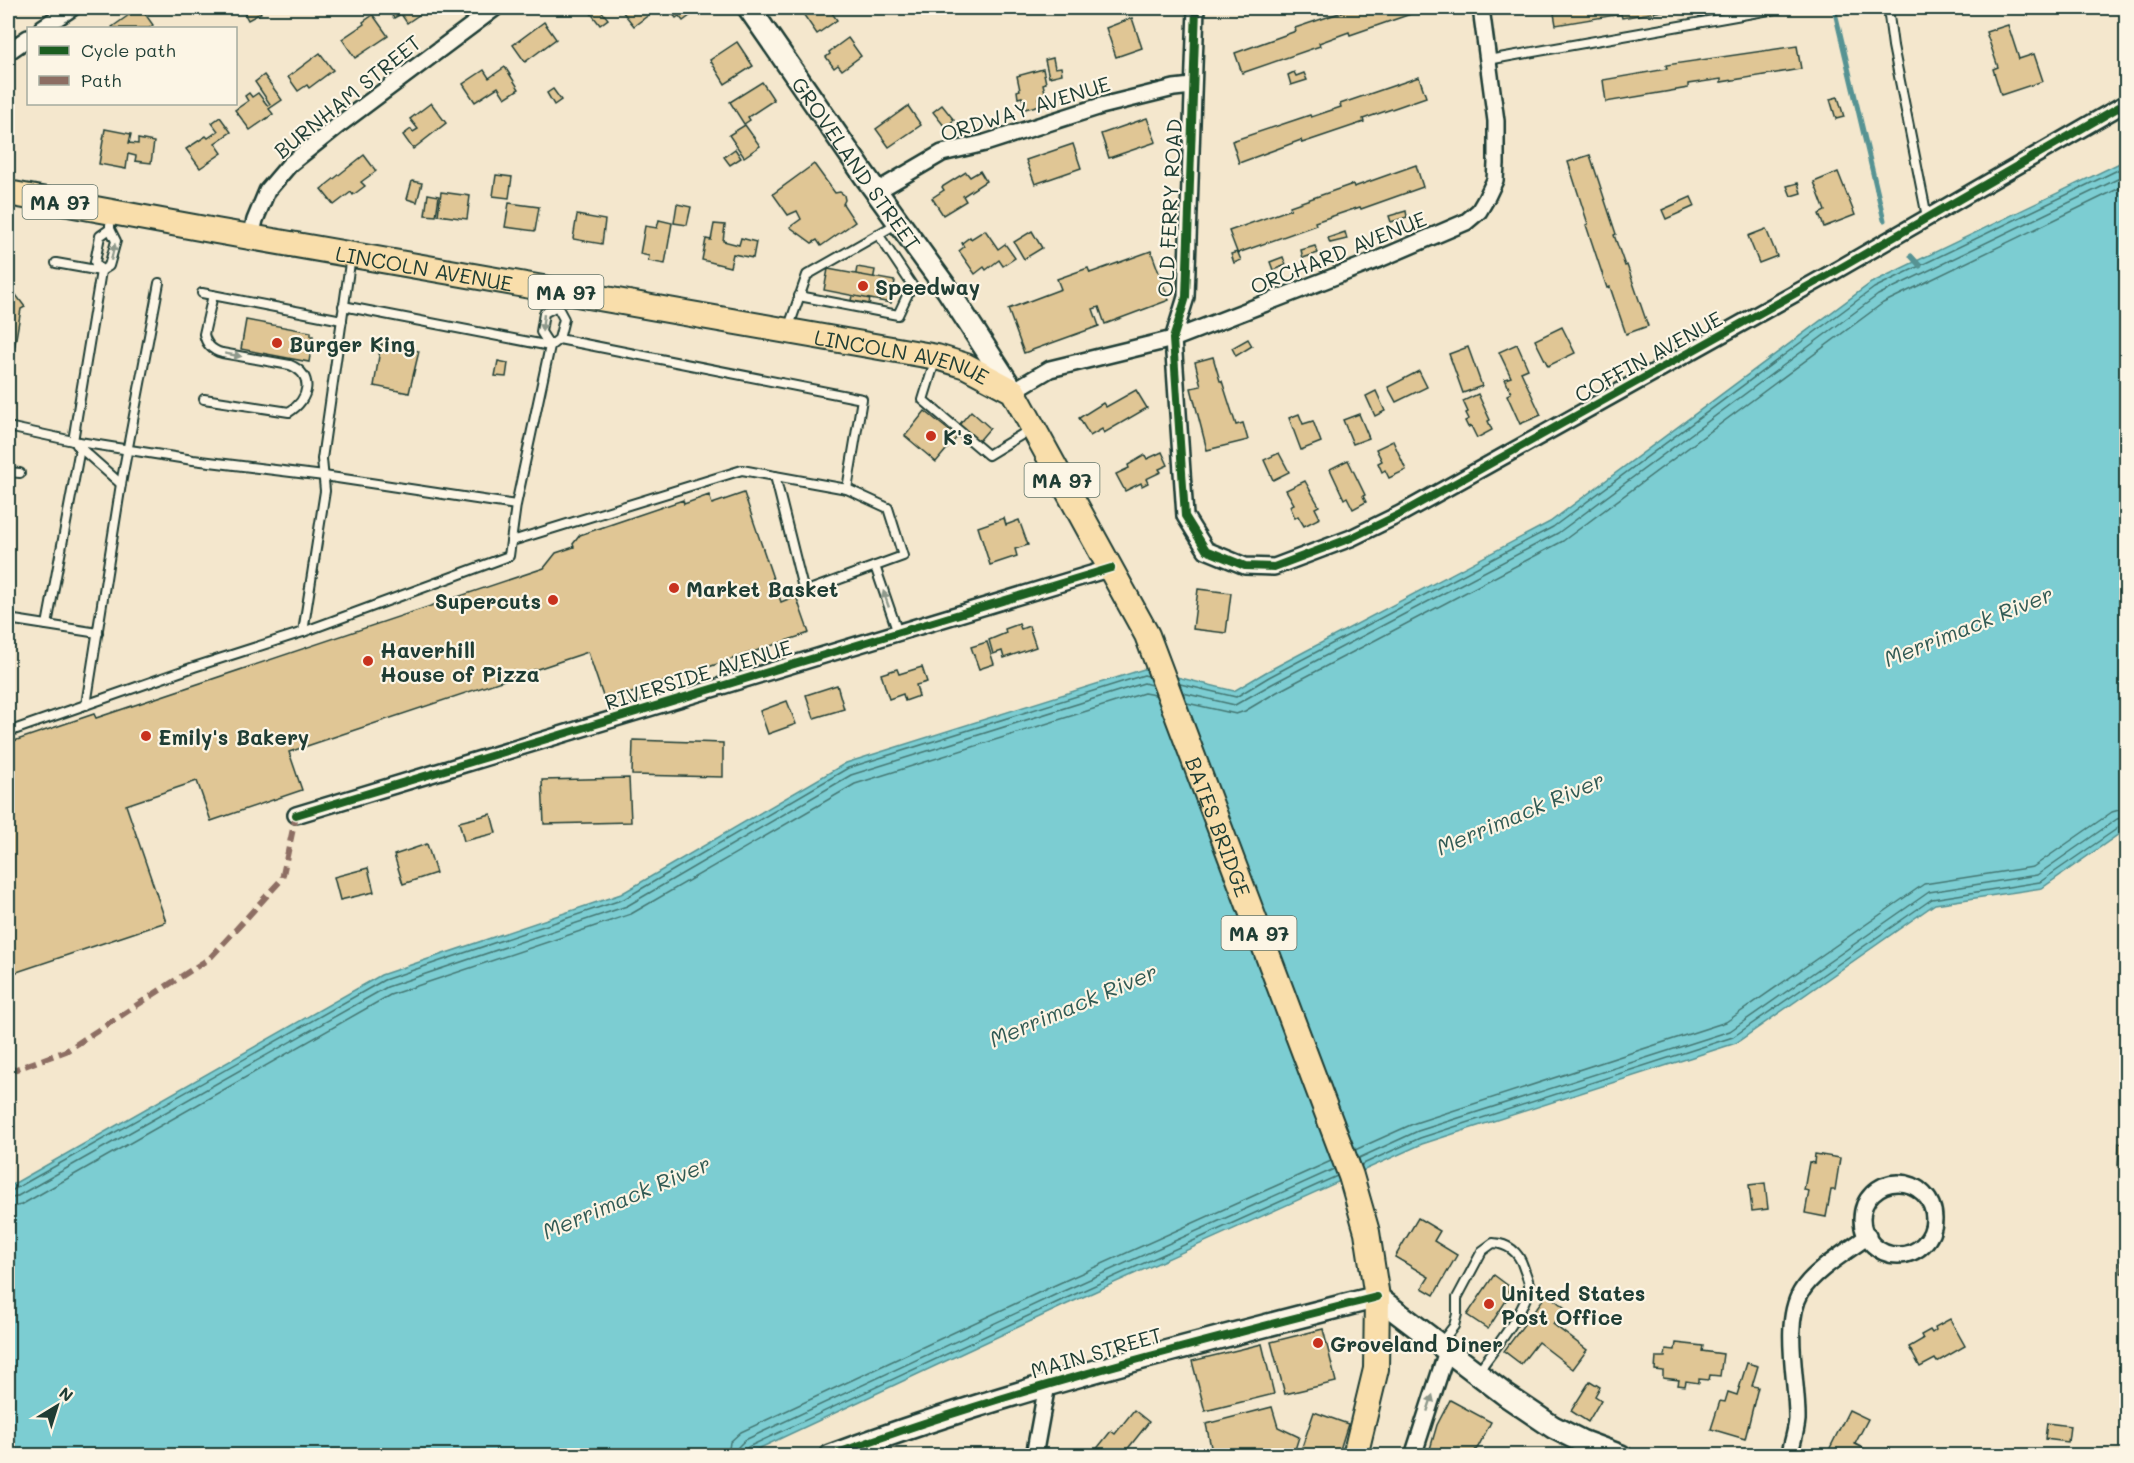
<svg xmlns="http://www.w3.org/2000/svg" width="2134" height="1463" font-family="Mali,sans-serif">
<rect width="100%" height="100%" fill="#f4e7cd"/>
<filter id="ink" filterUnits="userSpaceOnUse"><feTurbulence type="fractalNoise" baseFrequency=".0167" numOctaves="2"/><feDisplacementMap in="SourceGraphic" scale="12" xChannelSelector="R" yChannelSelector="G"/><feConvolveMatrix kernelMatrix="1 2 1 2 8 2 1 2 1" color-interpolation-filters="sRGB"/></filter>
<g filter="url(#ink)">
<path fill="#7bcdd2" stroke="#569393" stroke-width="1.5" d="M2126 160V829L2042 888 1935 904 1736 1043 1422 1144 1063 1306 745 1455H8V1187L381 975 621 894 846 763 1144 669 1234 691 1266 672 1550 522 1871 283Z"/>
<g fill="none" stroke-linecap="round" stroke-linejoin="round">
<g stroke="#447773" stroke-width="1.5">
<path d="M1180 684 1236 697 1269 677 1553 527 1874 288 2126 166"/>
<path d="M1183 693 1235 705 1272 684 1558 533 1878 295 2126 175"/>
<path d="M1187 703 1236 714 1245 711 1277 692 1563 541 1883 303 2126 185"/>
<path d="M1355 1150 1415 1123 1726 1022 1924 884 2033 867 2112 812 2126 808"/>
<path d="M1359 1158 1418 1131 1730 1031 1929 892 2037 875 2117 819 2126 817"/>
<path d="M1361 1165 1420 1138 1733 1037 1932 899 2040 882 2121 826 2126 825"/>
<path d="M8 1191 13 1190 384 980 624 899 848 768 1144 675 1148 676"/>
<path d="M8 1199 16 1197 387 987 627 906 851 775 1144 683 1151 685"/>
<path d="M8 1208 21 1205 390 995 631 914 855 784 1144 693 1155 695"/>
<path d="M728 1456 730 1442 741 1432 1053 1286 1331 1161"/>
<path d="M737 1456 738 1447 745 1440 1057 1294 1334 1169"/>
<path d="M744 1456 745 1450 748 1447 1060 1301 1337 1176"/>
</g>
<g stroke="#569393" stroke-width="5">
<path d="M1834 8 1884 220"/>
<path d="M1911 256 1920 266"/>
</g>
</g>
<g fill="#e0c695" stroke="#1f3d34" stroke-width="1.5">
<path d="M139 8H141L153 25 149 28H113L112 27Z"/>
<path d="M245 8H258L261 13 248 20 242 9Z"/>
<path d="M386 8H429L407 23 401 14 394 18Z"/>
<path d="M596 8H599L608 19 600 25 590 12Z"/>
<path d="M628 8H658L634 26 622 11Z"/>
<path d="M668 8H693L695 12 683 21 679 16 676 18Z"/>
<path d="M799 8H837L832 13 837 20 817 34Z"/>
<path d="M1354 8H1428L1350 35 1349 32 1319 43 1320 46 1242 73 1235 53 1296 31 1295 28Z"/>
<path d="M1553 8H1680L1622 18 1621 14 1556 25Z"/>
<path d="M373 15 388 36 355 58 342 39 364 24 363 22Z"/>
<path d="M1132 18 1142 48 1116 57 1106 28Z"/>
<path d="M544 22 556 39 525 62 513 45Z"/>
<path d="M2008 25 2019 59 2034 54 2043 81 2001 95 1993 69 1998 67 1986 32Z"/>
<path d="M848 38 861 56 842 70 838 65 834 68 826 57 830 54 829 52Z"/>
<path d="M737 42 753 66 725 84 710 60Z"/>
<path d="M1797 46 1801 69 1721 82V79L1688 84V88L1606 102 1603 80 1667 69 1666 65Z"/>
<path d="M320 53 333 70 309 88 307 85 298 91 288 77Z"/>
<path d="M1053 58 1055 68 1061 67 1062 74 1049 77 1045 60Z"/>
<path d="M505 67 519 89 505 98 498 87 475 102 463 84 484 70 489 78Z"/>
<path d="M1043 69 1046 83 1043 84 1046 96 1038 98 1040 105 1025 109 1022 97 1018 98 1017 91 1020 90 1017 76Z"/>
<path d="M1294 72 1296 76 1304 73 1307 80 1291 85 1288 75Z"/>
<path d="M264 75 282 100 269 109 273 114 250 130 235 110 248 101 245 96 249 93 252 97 258 93 268 106 270 104 255 82Z"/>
<path d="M1419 77 1426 97 1363 119 1364 122 1302 143 1301 140 1239 163 1232 141 1310 115 1311 117 1341 107 1340 104Z"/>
<path d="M762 82 774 100 748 117 750 120 744 124 730 102Z"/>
<path d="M553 89 561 100 554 105 547 93Z"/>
<path d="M1838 97 1844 117 1836 119 1830 99Z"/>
<path d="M431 103 446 123 413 149 403 135 411 129 413 132 418 129 410 119Z"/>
<path d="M942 105 954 120 945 127 933 112Z"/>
<path d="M908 106 921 125 889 147 876 129Z"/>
<path d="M220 117 231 132 215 143 222 153 200 168 186 149 206 136 208 138 218 131 212 123Z"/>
<path d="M1147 118 1156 142 1109 158 1101 134Z"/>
<path d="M745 125 760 146 744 157 729 135Z"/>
<path d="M105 129 131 134 129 143 138 144V139L154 142 151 163 135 161 136 156 128 154 126 169 99 164Z"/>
<path d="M1073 144 1081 168 1035 184 1026 160Z"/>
<path d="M735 149 741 158 730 165 724 157Z"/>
<path d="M364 155 376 171 361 182 365 186 353 195 351 192 334 205 321 189Z"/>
<path d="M1590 155 1616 234 1614 235 1625 266 1627 265 1648 326 1626 334 1610 287 1607 288 1586 225 1588 224 1568 162Z"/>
<path d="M814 164 835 193 840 192 844 195 845 200 843 204 855 222 821 246 817 240 812 243 790 227 801 219 797 211 788 215 773 194Z"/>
<path d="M1416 165 1423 187 1361 209 1360 207 1315 222 1316 225 1238 253 1241 260 1234 263 1231 254 1237 252 1229 231 1291 209 1290 206 1353 184 1354 187Z"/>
<path d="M980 171 986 181 963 196 966 201 943 215 932 198 944 190 942 187 966 172 970 177Z"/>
<path d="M1838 172 1855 215 1824 227 1819 214 1825 211 1814 182Z"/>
<path d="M496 175 512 177 509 198 493 196Z"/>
<path d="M412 181 422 183 417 202 407 199Z"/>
<path d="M1798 183 1801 193 1791 196 1787 186Z"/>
<path d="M441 192 470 196 467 219 438 215Z"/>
<path d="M428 194 439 196 436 216 425 215Z"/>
<path d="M1691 197 1695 206 1666 219 1662 210Z"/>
<path d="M509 203 539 207 535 231 505 227Z"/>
<path d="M677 204 691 207 687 225 674 223Z"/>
<path d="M1406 211 1407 217 1391 222 1389 216Z"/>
<path d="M577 215 605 220 602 244 573 239Z"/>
<path d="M659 220 672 223 665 264 648 261 649 256 640 254 645 226 657 228Z"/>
<path d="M714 224 725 225 723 241 739 245 741 238 756 242 753 258 733 254 730 267 702 260 706 239 711 240Z"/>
<path d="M1766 229 1777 256 1759 263 1748 236Z"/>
<path d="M985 230 998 249 1005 244 1015 258 1003 266 999 260 986 270 984 267 975 274 959 251 964 247 962 243 970 237 971 239Z"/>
<path d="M1032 231 1042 248 1024 259 1014 242Z"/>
<path d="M1345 232 1347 239 1330 243 1328 238Z"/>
<path d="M1315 246 1318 253 1303 258 1301 250Z"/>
<path d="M1151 251 1169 300 1105 324 1099 307 1093 309 1099 326 1024 353 1008 309 1061 289 1057 279 1088 268 1090 273Z"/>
<path d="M1283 257 1286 265 1273 270 1270 262Z"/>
<path d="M857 267 875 270 869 304 851 301Z"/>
<path d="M828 269 895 281 891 303 824 290Z"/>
<path d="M13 291 25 307 21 309 8 385V293Z"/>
<path d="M246 320 311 332V336H313L309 362 241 349Z"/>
<path d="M1562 327 1575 353 1548 366 1535 340Z"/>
<path d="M1248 339 1252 346 1236 356 1232 348Z"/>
<path d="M381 344 419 351 409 393 374 386Z"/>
<path d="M1517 344 1528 369 1521 372 1541 415 1520 424 1507 395 1511 393 1505 379 1511 377 1499 352Z"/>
<path d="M1468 347 1482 386 1463 393 1449 354Z"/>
<path d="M1213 357 1220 381H1222L1236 425 1243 423 1248 440 1207 450 1191 388 1201 386 1195 362Z"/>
<path d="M498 361 508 363 506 377 495 376Z"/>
<path d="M1419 371 1427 387 1396 402 1388 387Z"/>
<path d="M1136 390 1147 408 1104 433 1102 429 1090 436 1079 418 1103 403 1106 407Z"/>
<path d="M1376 391 1385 411 1375 416 1366 396Z"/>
<path d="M1478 394 1490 420 1488 421 1492 430 1477 438 1471 426 1468 427 1465 421 1469 419 1466 413 1468 412 1463 401Z"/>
<path d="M925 411 957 437 936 462 905 436Z"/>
<path d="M971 411 990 428 978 442 959 425Z"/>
<path d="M1299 414 1303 424 1313 421 1321 442 1301 450 1289 418Z"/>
<path d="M1359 414 1369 438 1353 444 1343 420Z"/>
<path d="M1393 441 1406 470 1389 478 1385 470 1382 472 1378 463 1382 461 1376 449Z"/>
<path d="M1162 452 1168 465 1159 469 1161 472 1146 479 1148 483 1142 486 1141 483 1125 491 1116 474 1129 468 1128 465 1145 455 1147 459Z"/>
<path d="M1279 453 1289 472 1273 480 1264 460Z"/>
<path d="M1348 460 1365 495 1363 496 1366 502 1353 509 1347 497 1344 499 1330 469Z"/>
<path d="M1305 481 1319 506 1315 508 1320 518 1304 526 1298 516 1295 518 1290 506 1294 504 1286 490Z"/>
<path d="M744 493 781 602 796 596 809 633 605 702 588 652 289 752 302 790 211 821 197 781 126 805 166 922 8 975V743L94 714 96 718 544 568 556 553 574 547 573 544 580 535 683 500 684 504 709 495 712 504Z"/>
<path d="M1004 518 1006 525 1019 520 1028 545 1015 549 1017 556 990 565 978 527Z"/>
<path d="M1198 589 1231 593 1226 633 1193 629Z"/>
<path d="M1019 624 1021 629 1029 626 1036 647 1004 658 1002 651 993 654 989 640 1006 633 1005 629Z"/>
<path d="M987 642 994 664 979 669 971 647Z"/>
<path d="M922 667 927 682 916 685 919 696 905 701 903 694 889 699 881 674 897 669 899 674Z"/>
<path d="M837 685 844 709 814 718 806 695Z"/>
<path d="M787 701 796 724 768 734 760 711Z"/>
<path d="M633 740 723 743V777L632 775Z"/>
<path d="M629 778 631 822 544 824 542 780Z"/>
<path d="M491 814 496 833 464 841 459 822Z"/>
<path d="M427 844 436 873 403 884 394 855Z"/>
<path d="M368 868 374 892 340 900 334 877Z"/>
<path d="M2125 1112 2126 1168 2118 1167 2119 1143H2122L2123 1134H2125V1127H2122V1117H2125Z"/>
<path d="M1815 1154 1840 1158 1835 1190H1831L1826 1217 1805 1213 1809 1191 1804 1190 1809 1162 1814 1163Z"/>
<path d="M1765 1183 1768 1209 1752 1211 1749 1185Z"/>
<path d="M1418 1218 1440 1231 1434 1241 1457 1255 1434 1295 1422 1288 1429 1277 1395 1257Z"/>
<path d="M2126 1245V1288H2123L2126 1273H2121V1258L2125 1259Z"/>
<path d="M1494 1275 1510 1287 1508 1291 1511 1293 1488 1329 1467 1315Z"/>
<path d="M1547 1294 1565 1308 1553 1324 1587 1350 1573 1369 1538 1342 1521 1364 1504 1351Z"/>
<path d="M1950 1319 1965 1346 1937 1362 1935 1359 1920 1367 1909 1347 1923 1339 1921 1335 1930 1330 1932 1333 1936 1330 1935 1327Z"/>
<path d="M1323 1329 1336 1382 1285 1394 1271 1342Z"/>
<path d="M1676 1343 1703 1346 1702 1351 1723 1354 1720 1376 1710 1375 1709 1380 1699 1379V1383L1686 1381 1685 1386 1678 1385 1679 1380 1663 1378V1371L1655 1370 1656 1357H1665L1666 1349 1675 1350Z"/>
<path d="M1262 1344 1274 1394 1205 1411 1192 1361Z"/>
<path d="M1747 1363 1758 1366 1752 1386 1758 1387 1745 1439 1711 1429 1720 1401 1725 1402 1728 1392 1737 1395Z"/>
<path d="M1590 1381 1600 1387 1595 1396 1601 1400 1588 1422 1571 1411Z"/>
<path d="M1450 1400 1491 1422 1478 1447 1471 1456H1428L1437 1425Z"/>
<path d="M1272 1407 1278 1427 1299 1437 1293 1456H1213L1206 1424Z"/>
<path d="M1134 1410 1149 1422 1122 1456H1091L1111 1431 1115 1434Z"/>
<path d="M1849 1410 1868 1419 1855 1444 1865 1449 1862 1456H1826Z"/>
<path d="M1314 1412 1348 1424 1338 1456H1307L1300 1453Z"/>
<path d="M2047 1423 2070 1426 2068 1442 2045 1439Z"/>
</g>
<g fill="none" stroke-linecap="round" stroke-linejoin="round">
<g stroke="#1f3d34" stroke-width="12">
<g id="lane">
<path d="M1888 8 1893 46 1927 217"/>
<path d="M1488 60 1781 8"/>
<path d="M56 263 101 271 109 266 116 241 110 229V225"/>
<path d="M202 293 342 320"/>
<path d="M799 296 898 315 912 285 878 234"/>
<path d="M343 306 550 346"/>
<path d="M788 329 807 275 898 223"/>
<path d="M550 346 541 332 544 313 557 306"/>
<path d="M935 361 923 400 988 455 1031 429"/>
<path d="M204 399 289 412C309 400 315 375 290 365L222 353C211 350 206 344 204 334L213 295"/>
<path d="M8 427 73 441 193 460 324 476 516 505"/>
<path d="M73 441 101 271 95 262 100 236 110 229"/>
<path d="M77 445 121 484"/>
<path d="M8 472 20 473"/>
<path d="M775 476 804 592 903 556 888 508 847 489"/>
<path d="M512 541 742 470 847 489 862 399 559 339"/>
<path d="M875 566 898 633"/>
<path d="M8 619 98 633"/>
<path d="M47 625 80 448"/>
<path d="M303 632 325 491 322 459 351 256"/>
<path d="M86 705 121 484 159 283"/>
<path d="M8 732 194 667 303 632 509 556 516 505 550 346 559 339 564 319 557 306 560 293"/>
<path d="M1440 1344 1454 1326 1457 1314V1298L1482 1251 1493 1243C1508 1244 1518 1251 1523 1266 1525 1272 1528 1279 1529 1284 1530 1306 1491 1353 1478 1372"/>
</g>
</g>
<g stroke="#1f3d34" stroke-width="20">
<g id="street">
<path d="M1196 8 1186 297 1173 339 1185 516 1206 550 1245 566 1274 567 1351 538 1400 514 1830 274 2126 103"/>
<path d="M42 28 72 8"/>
<path d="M8 52 28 38"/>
<path d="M877 191 942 153 985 143 1101 106 1174 88 1192 86"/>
<path d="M251 237 255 220 267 191 290 164 340 124 495 8"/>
<path d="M1013 391 1050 369 1173 339 1377 260 1466 222 1479 211 1486 199 1495 180 1496 164V121L1481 8"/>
<path d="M296 815 1111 568"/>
<circle cx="1898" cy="1219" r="36"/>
<path d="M1034 1456 1047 1385"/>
<path d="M1413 1456 1447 1351"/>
<path d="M1789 1456C1792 1444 1796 1432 1797 1420 1798 1384 1782 1324 1801 1292 1813 1271 1848 1251 1868 1236"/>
</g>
</g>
<g stroke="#1f3d34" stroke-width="26">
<g id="secondary">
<path id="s1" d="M749 8 865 176 947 289 1013 391"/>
<path d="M830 1456C1008 1390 1193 1344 1377 1297L1507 1396 1553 1427 1581 1441 1621 1456"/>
</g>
</g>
<g stroke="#1f3d34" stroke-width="28">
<g id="primary">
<path id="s2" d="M8 193 216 231 937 357 966 366 1013 391 1147 635 1351 1176 1367 1232 1377 1297 1376 1369 1355 1456"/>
</g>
</g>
<use href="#lane" stroke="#fcf5e5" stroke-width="8"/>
<use href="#street" stroke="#fcf5e5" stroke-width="15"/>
<use href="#secondary" stroke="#fcf5e5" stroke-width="21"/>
<use href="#primary" stroke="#f9deab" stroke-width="24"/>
<path stroke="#8d6e63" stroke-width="6" stroke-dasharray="12 6" stroke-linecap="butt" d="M8 1072 66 1051 210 958 282 879 296 815"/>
<g stroke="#fcf5e5" stroke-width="11">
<g id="cycleway">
<path d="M1196 8 1186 297 1173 339 1185 516 1206 550 1245 566 1274 567 1351 538 1400 514 1830 274 2126 103"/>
<path d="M296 815 1111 568"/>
<path d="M830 1456C1008 1390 1193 1344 1377 1297"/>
</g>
</g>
<use href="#cycleway" stroke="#1b5e20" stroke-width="8"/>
</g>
<defs><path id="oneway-solid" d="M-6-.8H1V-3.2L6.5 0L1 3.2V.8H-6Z" transform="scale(1.5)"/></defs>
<g fill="#8e998c">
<use href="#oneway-solid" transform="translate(113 252) rotate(-77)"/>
<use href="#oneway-solid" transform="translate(543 323) rotate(96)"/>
<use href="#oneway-solid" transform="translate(233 355) rotate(10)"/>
<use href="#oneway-solid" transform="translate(886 599) rotate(-109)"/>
<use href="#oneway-solid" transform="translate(1430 1403) rotate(-72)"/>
</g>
</g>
<g fill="#c8321e" stroke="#fcf5e5" stroke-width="2">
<circle cx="863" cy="286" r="6"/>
<circle cx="277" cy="343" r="6"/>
<circle cx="931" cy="436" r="6"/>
<circle cx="674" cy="588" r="6"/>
<circle cx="553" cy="600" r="6"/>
<circle cx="368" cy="661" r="6"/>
<circle cx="146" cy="736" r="6"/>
<circle cx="1489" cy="1304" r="6"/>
<circle cx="1318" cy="1343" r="6"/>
</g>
<g text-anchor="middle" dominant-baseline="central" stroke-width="4.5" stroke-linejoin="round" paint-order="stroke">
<g fill="#fcf5e5" stroke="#617469" stroke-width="1.5">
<rect x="22.5" y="185" width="75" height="34" rx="4.5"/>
<rect x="528.5" y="275" width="75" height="34" rx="4.5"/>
<rect x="1024.5" y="463" width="75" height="34" rx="4.5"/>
<rect x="1221.5" y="916" width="75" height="34" rx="4.5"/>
</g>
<g font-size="20" font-weight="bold" fill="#1f3d34">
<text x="60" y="202">MA 97</text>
<text x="566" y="292">MA 97</text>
<text x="1062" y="480">MA 97</text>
<text x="1259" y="933">MA 97</text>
</g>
<g font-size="21" fill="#1f3d34" stroke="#fcf5e5">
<text transform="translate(347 96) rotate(-39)">BURNHAM STREET</text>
<text transform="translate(1025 108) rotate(-17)">ORDWAY AVENUE</text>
<text stroke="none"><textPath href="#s1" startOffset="189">GROVELAND STREET</textPath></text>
<text transform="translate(1169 208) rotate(-87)">OLD FERRY ROAD</text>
<text transform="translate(1338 252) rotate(-22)">ORCHARD AVENUE</text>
<text stroke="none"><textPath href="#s2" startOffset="423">LINCOLN AVENUE</textPath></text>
<text transform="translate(1648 356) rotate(-29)">COFFIN AVENUE</text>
<text stroke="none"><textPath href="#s2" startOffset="909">LINCOLN AVENUE</textPath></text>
<text transform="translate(698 674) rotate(-17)">RIVERSIDE AVENUE</text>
<text stroke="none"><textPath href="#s2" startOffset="1510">BATES BRIDGE</textPath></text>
<text transform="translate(1096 1352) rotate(-16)">MAIN STREET</text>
</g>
<g font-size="21" font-weight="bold" fill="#1f3d34" stroke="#fcf5e5" text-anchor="start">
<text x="875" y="286">Speedway</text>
<text x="289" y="343">Burger King</text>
<text x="943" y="436">K's</text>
<text x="686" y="588">Market Basket</text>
<text x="541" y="600" text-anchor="end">Supercuts</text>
<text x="380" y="649">Haverhill<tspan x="380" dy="24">House of Pizza</tspan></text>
<text x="158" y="736">Emily's Bakery</text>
<text x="1501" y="1292">United States<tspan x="1501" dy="24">Post Office</tspan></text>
<text x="1330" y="1343">Groveland Diner</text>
</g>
<g font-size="22" font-style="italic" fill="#315a54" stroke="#fcf5e5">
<text transform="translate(1968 626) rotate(-22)">Merrimack River</text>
<text transform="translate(1520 813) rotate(-23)">Merrimack River</text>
<text transform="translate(1073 1005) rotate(-23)">Merrimack River</text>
<text transform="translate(626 1197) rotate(-23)">Merrimack River</text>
</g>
</g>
<rect width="2134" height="1463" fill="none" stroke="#fcf5e5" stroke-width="30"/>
<rect x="15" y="15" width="2104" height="1433" fill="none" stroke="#1f3d34" stroke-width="2" filter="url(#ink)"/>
<rect x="27" y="27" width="210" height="78" fill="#fcf5e5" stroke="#a4ab9e" stroke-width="1.5"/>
<rect x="39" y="46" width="30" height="9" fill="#1b5e20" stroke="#a4ab9e" stroke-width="1.5"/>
<text x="81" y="57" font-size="18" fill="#1f3d34">Cycle path</text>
<rect x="39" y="76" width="30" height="9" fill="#8d6e63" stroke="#a4ab9e" stroke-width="1.5"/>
<text x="81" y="87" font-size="18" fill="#1f3d34">Path</text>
<g transform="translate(57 1406) rotate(38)" stroke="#fcf5e5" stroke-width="4.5" paint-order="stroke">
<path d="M0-4.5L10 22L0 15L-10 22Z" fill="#1f3d34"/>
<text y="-9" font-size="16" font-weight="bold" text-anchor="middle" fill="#1f3d34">N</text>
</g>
</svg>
